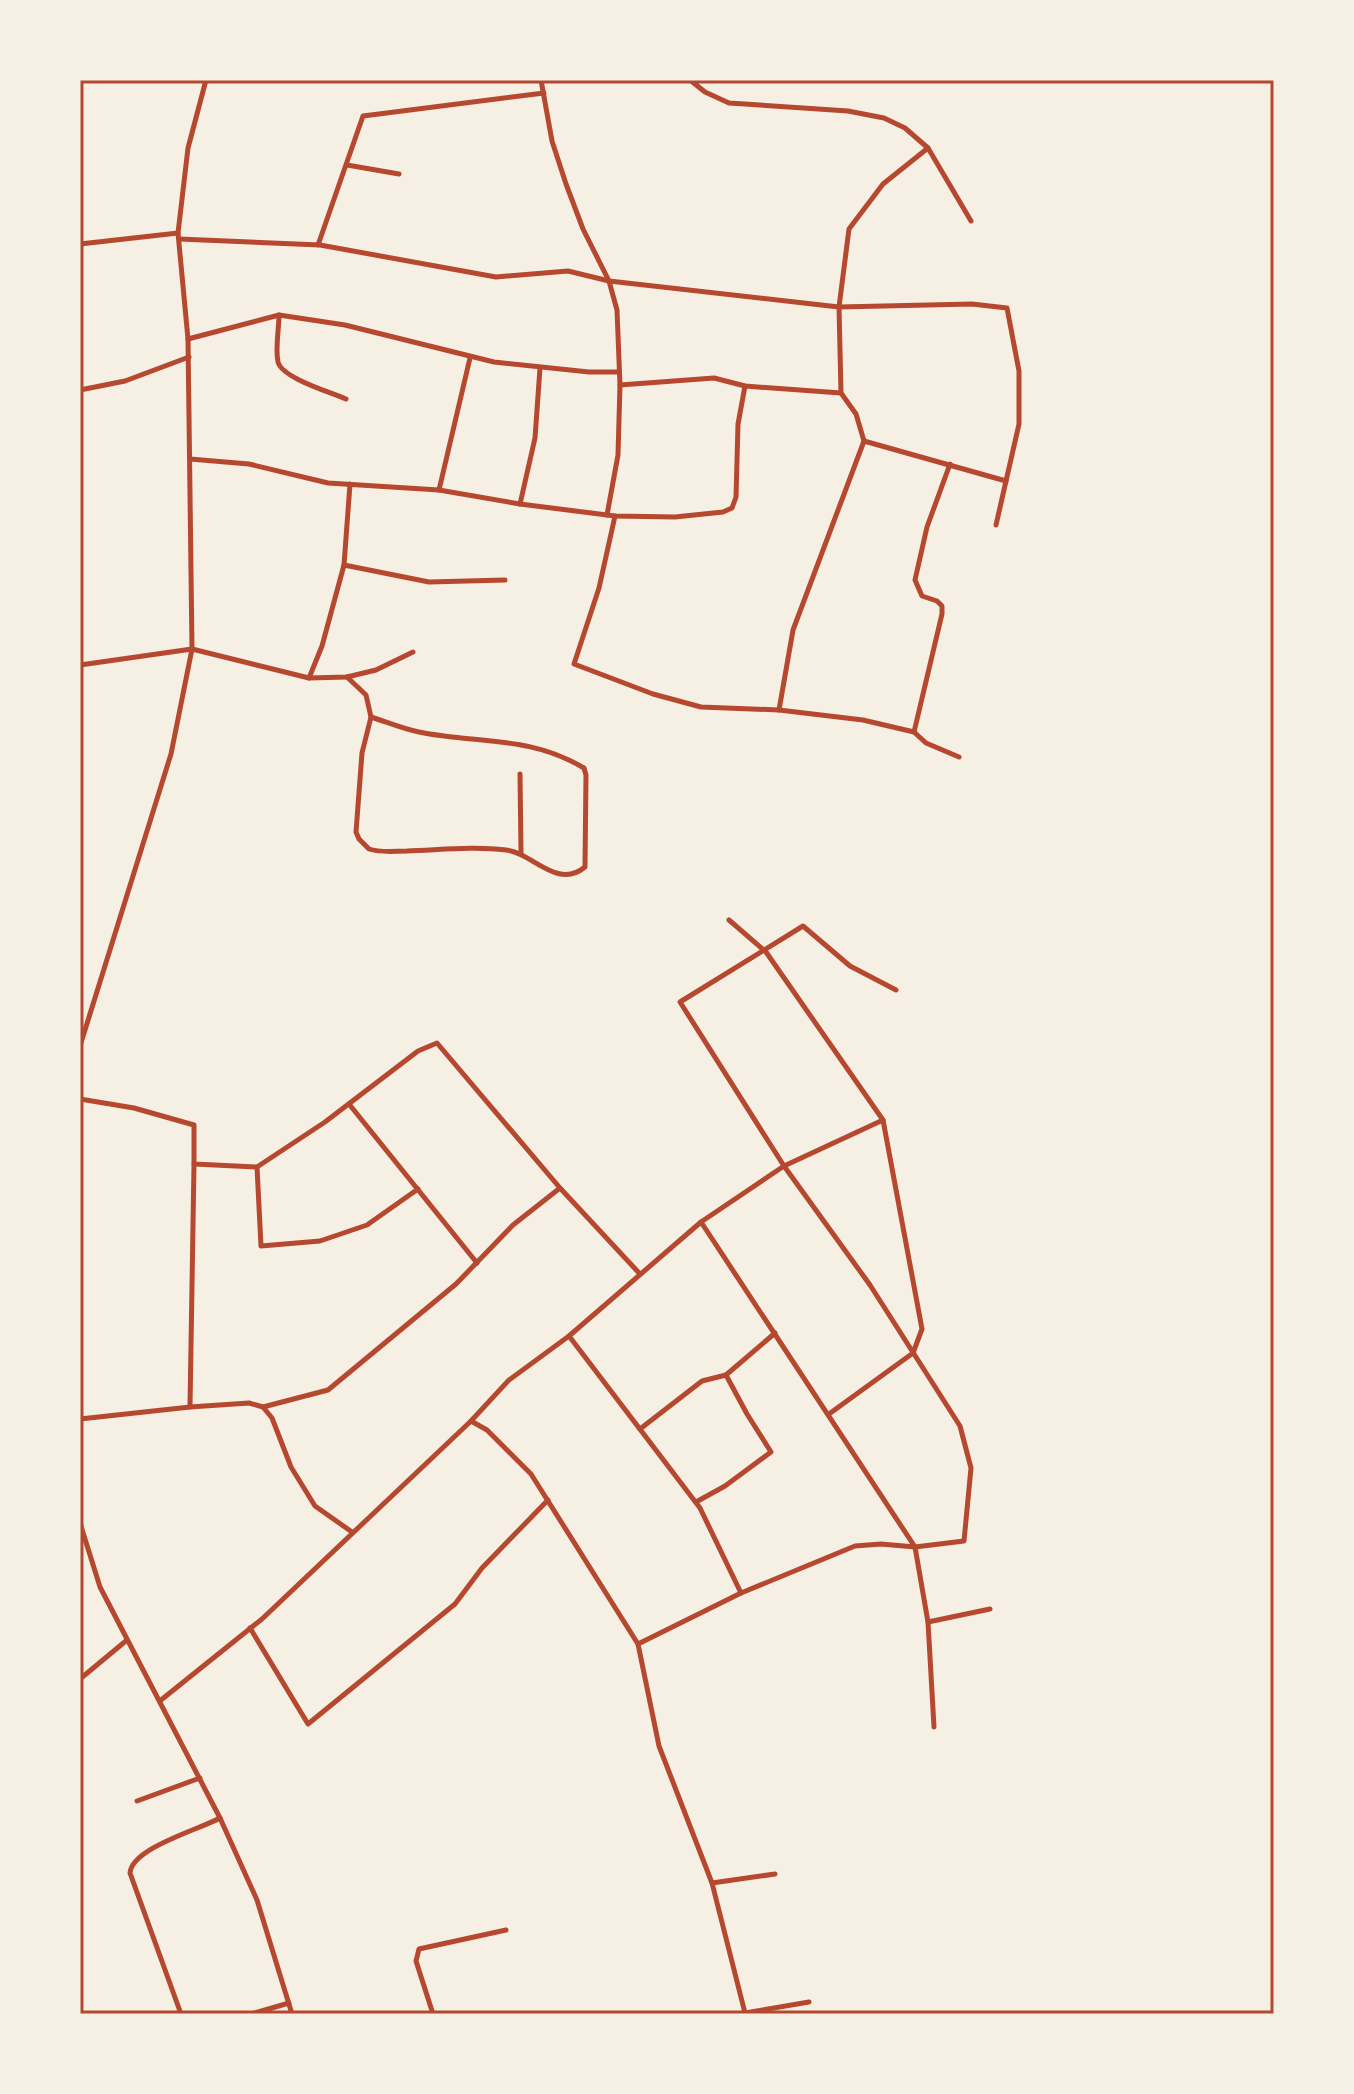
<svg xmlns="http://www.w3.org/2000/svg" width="1354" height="2094" font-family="'Zilla Slab',serif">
<rect width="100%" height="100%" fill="#f6efe4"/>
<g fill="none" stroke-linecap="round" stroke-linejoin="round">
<g stroke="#b5482f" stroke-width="5">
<path d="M541 80 552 141 566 184 583 229 609 281 617 310 620 385 618 455 607 515"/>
<path d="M690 80 705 92 729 103 848 111 884 118 905 128 928 148 971 221"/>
<path d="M347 165 399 174"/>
<path d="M179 239 320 245 496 277 568 271 609 281 839 307 849 229 883 184 928 148"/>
<path d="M80 244 178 233"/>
<path d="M318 245 363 116 544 93"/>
<path d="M279 315C279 329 275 348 278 362 282 378 330 392 346 399"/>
<path d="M188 339 279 315 345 325 494 362 589 372H618"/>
<path d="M620 385 714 378 745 386 841 393"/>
<path d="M80 390 125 381 189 357"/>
<path d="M864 441 1006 481"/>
<path d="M190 459 249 464 328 483 439 490 520 504 615 516 675 517 723 512 732 508 736 497 738 424 745 386"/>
<path d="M439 490 470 358"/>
<path d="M520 504 535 438 540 368"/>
<path d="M615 516 599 588 574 664 653 694 701 707 779 710 863 720 914 732 942 614V606L937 601 922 596 915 580 927 527 950 464"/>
<path d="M344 565 429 582 505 580"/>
<path d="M80 665 192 649 309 678 347 677 376 670 413 652"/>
<path d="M347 677 366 695 371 717"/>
<path d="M309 678 322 646 344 565 350 484"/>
<path d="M779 710 793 630 864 441 856 414 841 393 839 307 972 304 1007 308 1019 371V424L996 525"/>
<path d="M371 717C387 722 403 729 419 732 477 744 529 735 584 768L586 775 585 867C557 890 533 853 506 850 473 846 440 850 407 851 394 851 381 853 369 849L359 839 356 832 362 753Z"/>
<path d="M914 732 926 743 959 757"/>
<path d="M520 774 521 852"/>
<path d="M729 920 766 952 883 1120 922 1329 913 1353 829 1414"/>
<path d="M80 1046 171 754 192 649 188 339 178 233 188 148 206 80"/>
<path d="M80 1099 134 1108 194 1125V1164L257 1167 325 1122 418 1051 437 1043 560 1188"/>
<path d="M349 1104 477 1263"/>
<path d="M257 1167 261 1246 320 1241 367 1225 418 1189"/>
<path d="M701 1222 784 1166 883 1120"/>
<path d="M569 1336 700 1508 741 1593"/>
<path d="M726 1375 775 1333"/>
<path d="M190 1407 194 1164"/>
<path d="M263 1407 328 1390 456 1284 513 1225 560 1188 640 1274"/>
<path d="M80 1419 190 1407 249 1403 263 1407 272 1418 291 1467 315 1506 352 1532"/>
<path d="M471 1421 509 1380 569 1336 701 1222 915 1547 928 1622 934 1727"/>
<path d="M640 1429 702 1381 726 1375 747 1414 771 1452 725 1486 696 1502"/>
<path d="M80 1523 100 1587 220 1818 257 1900 292 2014"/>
<path d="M928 1622 990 1609"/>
<path d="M250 1628 308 1724 455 1604 482 1568 548 1500"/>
<path d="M638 1644 741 1593 855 1546 881 1544 915 1547 964 1541 971 1468 960 1426 870 1285 784 1166 680 1002 803 926 850 966 896 990"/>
<path d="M80 1679 127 1640"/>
<path d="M161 1700 262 1619 471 1421 487 1430 531 1474 638 1644 659 1746 712 1883 745 2013 733 2014"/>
<path d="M137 1801 200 1778"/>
<path d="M712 1883 775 1874"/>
<path d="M745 2013 809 2002"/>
<path d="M181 2014 130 1873C132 1848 198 1830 220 1818"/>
<path d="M251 2014 289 2003"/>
<path d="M433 2014 416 1961 419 1949 506 1930"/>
</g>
</g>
<rect width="1354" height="2094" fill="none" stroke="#f6efe4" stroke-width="164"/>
<rect x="82" y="82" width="1190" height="1930" fill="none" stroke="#b5482f" stroke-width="3"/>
</svg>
